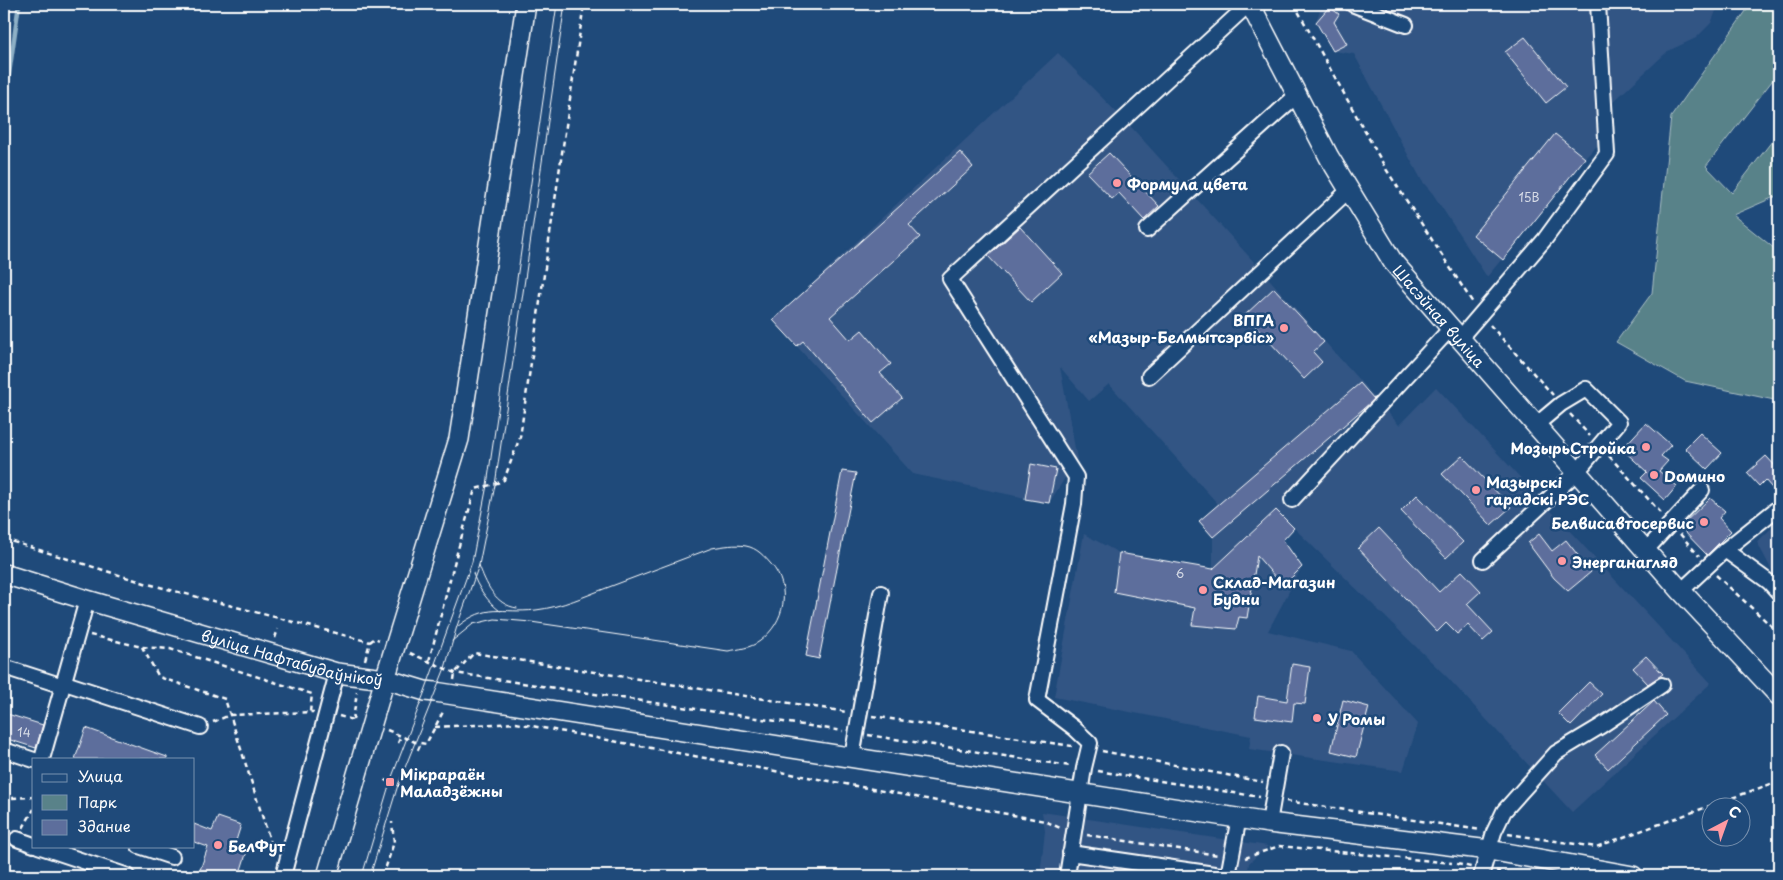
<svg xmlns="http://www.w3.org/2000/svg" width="1783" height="880" font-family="'Playpen Sans',sans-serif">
<rect width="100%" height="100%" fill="#1f4a7a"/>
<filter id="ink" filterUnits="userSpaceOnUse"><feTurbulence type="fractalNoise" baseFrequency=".02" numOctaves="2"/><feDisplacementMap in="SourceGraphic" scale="10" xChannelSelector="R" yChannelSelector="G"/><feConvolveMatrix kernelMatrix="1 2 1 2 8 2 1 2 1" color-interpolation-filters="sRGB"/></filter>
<g filter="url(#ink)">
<g fill="#325584">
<path d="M1322 4H1719L1711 23 1696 38 1668 51 1598 116 1599 144 1585 158 1487 277 1433 194 1422 181 1354 54 1333 51 1316 22Z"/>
<path d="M1058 53 1133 129 1254 262 1399 425 1436 387 1711 683 1572 812 1447 677 1294 528 1283 540 1302 567 1268 631 1351 651 1418 724 1403 771 1249 749 1251 736 1054 697 1084 534 1119 553 1213 569V537L1199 521 1218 504 1109 384 1089 401 1060 367 1077 459 1049 503 913 474 773 320Z"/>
<path d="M1779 521V584L1757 542Z"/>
<path d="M1042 812 1268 846 1249 863 1247 876H1040L1045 831Z"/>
</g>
<path fill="#598289" stroke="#acc0c4" d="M1751 4H1779V72L1706 166 1732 193 1779 132V195L1733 215 1775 249 1779 244V401L1685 381 1616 342 1652 293 1671 117Z"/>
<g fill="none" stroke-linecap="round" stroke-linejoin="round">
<path stroke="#8eb0c6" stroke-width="4.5" d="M4 109 19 4"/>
</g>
<g fill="#5d6e9c" stroke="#fff">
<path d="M1329 7 1339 14 1334 22 1347 44 1333 51 1316 22Z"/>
<path d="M1525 37 1566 87 1546 103 1505 52Z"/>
<path d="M1555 134 1585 158 1503 260 1473 235Z"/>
<path d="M960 152 973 167 909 225 920 237 830 317 850 340 862 330 891 364 880 373 902 398 873 423 803 341 797 346 773 320Z"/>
<path d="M1109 153 1159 206 1144 220 1119 193 1112 199 1087 173Z"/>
<path d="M1020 227 1062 273 1031 302 988 256Z"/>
<path d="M1274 288 1324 342 1313 352 1322 362 1304 379 1245 315Z"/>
<path d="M1360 383 1374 399 1370 403 1213 537 1199 521Z"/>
<path d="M1646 423 1671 445 1661 456 1668 461 1659 471 1677 486 1665 500 1641 478 1647 472 1622 449Z"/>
<path d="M1700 433 1722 453 1707 469 1685 448Z"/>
<path d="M1462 456 1511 507 1491 525 1442 474Z"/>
<path d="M1766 456 1779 470V496L1765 480 1759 486 1747 473Z"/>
<path d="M1031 464 1056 469 1049 503 1025 499Z"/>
<path d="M842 471 856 473 819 659 806 656Z"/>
<path d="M1417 495 1463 542 1446 558 1401 511Z"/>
<path d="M1710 498 1725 511 1719 518 1731 531 1707 555 1680 527Z"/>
<path d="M1276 510 1294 528 1283 540 1302 567 1283 586 1257 556 1247 618 1239 617 1236 629 1192 625 1195 608 1114 592 1119 553 1213 569Z"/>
<path d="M1379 528 1439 592 1462 571 1481 591 1467 604 1493 632 1483 641 1468 625 1457 634 1446 623 1437 632 1358 548Z"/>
<path d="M1539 534 1552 551 1566 540 1591 572 1568 591 1554 578 1528 543Z"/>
<path d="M1646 656 1663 674 1648 684 1633 668Z"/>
<path d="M1292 664 1310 667 1305 704 1294 703 1292 722 1255 717 1258 696 1287 701Z"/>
<path d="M1589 682 1602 694 1571 726 1558 713Z"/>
<path d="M1343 700 1369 707 1356 757 1331 751Z"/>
<path d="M1654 701 1666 715 1608 769 1595 755Z"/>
<path d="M4 713 43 725 36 748 4 738Z"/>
<path d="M86 728 167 757V759H75Z"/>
<path d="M218 817 241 825 234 847 247 851 239 876H198L208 847 194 842V824L212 831Z"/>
</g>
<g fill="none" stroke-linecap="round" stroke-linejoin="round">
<g stroke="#fff" stroke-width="18">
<g id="minor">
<path d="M1352 4 1406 25"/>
<path d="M1147 230 1297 95"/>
<path d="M1460 338 1545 239 1607 154 1598 4"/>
<path d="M1149 376 1349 190"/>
<path d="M1292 500 1451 328"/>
<path d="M1646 550 1702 490"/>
<path d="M1725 550 1779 507"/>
<path d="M1483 560 1577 472 1619 422 1586 389 1561 404 1536 425"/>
<path d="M1681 591 1725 550 1769 582 1779 593"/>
<path d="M4 667 63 686"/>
<path d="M65 683 200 727"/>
<path d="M4 750 34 760"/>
<path d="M852 757 881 593"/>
<path d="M42 759 87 600"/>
<path d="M1269 823 1281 753"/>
<path d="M17 839 34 845"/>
<path d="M38 846 128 876"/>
<path d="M139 846 172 857"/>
<path d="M1070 853 1228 876"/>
<path d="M283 876 337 673"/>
<path d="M1067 876 1084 768 1090 743 1074 728 1037 700 1074 504 1076 477 950 279 1249 4"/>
<path d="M1228 876 1239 817"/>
<path d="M1481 876 1494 832 1504 811 1556 753 1601 726 1662 685"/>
</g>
</g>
<g stroke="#fff" stroke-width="22">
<g id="major">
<path id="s1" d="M1250 4 1329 157 1393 262 1681 591 1779 696"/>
<path id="s2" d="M4 574 87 600 337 673 385 679 425 691 435 692 1269 823 1489 850 1633 876"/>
<path d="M327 876 385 679 459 439 526 4"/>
</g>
</g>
<g stroke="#fff" stroke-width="2.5" stroke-dasharray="5 4" stroke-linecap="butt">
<path d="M1294 4 1386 169 1473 303"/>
<path d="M1490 325 1553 395"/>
<path d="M1570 414 1590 436"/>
<path d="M1609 456 1661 513"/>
<path d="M1680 534 1699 556"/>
<path d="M4 539 148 584 370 642"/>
<path d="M1716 575 1779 633"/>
<path d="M90 635 142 647 170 649 312 694 310 712"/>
<path d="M275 638 278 629"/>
<path d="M142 647 159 677 225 699 274 853"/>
<path d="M410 653 455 673 843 731"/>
<path d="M365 660 370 642 375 638 379 640"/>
<path d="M429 661 455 560 475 489C485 486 495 485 504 480L520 437 584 4"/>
<path d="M454 680 455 673 474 653 847 712"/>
<path d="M339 716 353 720"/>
<path d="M872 716 1072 746"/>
<path d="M353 720 357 692"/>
<path d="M213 722 230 715 314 712"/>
<path d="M435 727 516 723 1045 821 1060 828"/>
<path d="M387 730 415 742 426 744 444 710"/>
<path d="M868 735 1070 766"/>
<path d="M398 743 401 736"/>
<path d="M418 750 421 743"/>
<path d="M1102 751 1263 782"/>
<path d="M1098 771 1260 797"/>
<path d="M385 780 390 782"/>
<path d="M398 785 404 788"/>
<path d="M1286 801 1481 830"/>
<path d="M4 802 12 798 34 797"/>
<path d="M23 828 34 809"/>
<path d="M1508 834 1596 847 1779 781"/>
<path d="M1087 835 1218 855"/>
<path d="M1245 858 1279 846 1452 863"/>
<path d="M1457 864 1471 867"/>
<path d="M1496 871 1528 876"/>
<path d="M383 876 394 842 392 822"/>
</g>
<use href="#minor" stroke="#1f4a7a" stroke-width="14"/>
<use href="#major" stroke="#1f4a7a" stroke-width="19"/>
<g stroke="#fff" stroke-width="1">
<path d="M479 565C486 584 495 605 517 608"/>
<path d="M473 573C476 586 489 603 500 611"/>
<path d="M452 641 473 624 495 619 531 622 728 651C739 649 751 648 760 641 785 622 792 588 771 564 764 556 757 548 746 546 735 544 724 546 712 548 678 561 643 574 609 587 585 596 562 607 536 610 501 614 488 602 457 627"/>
<path d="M362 876 390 782 425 691 472 562 487 485 557 4"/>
<path d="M370 876 398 785 445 668 457 626 479 565 495 485 565 4"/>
</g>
</g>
</g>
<g fill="#ff9aa2" stroke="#1f4a7a" stroke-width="2">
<circle cx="1117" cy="183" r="5"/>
<circle cx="1284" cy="328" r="5"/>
<circle cx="1646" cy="447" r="5"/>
<circle cx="1654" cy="475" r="5"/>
<circle cx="1476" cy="490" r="5"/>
<circle cx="1704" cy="522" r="5"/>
<circle cx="1562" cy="561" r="5"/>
<circle cx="1203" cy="590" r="5"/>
<circle cx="1317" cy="718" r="5"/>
<rect x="385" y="777" width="10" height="10" rx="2.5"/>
<circle cx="218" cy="845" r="5"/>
</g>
<g text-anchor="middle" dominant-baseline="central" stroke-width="5" stroke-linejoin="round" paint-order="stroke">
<g font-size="12" fill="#d6dbe6">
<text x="1529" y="197">15В</text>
<text x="1180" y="573">6</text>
<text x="24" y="732">14</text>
</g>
<g font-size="15" font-weight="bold" fill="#fff" stroke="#1f4a7a" text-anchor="start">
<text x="1127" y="183">Формула цвета</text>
<text x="1274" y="319" text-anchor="end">ВПГА<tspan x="1274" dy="17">«Мазыр-Белмытсэрвіс»</tspan></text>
<text x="1636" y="447" text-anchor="end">МозырьСтройка</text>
<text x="1664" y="475">Dомино</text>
<text x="1486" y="481">Мазырскі<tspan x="1486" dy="17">гарадскі РЭС</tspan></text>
<text x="1694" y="522" text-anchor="end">Белвисавтосервис</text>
<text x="1572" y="561">Энерганагляд</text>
<text x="1213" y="581">Склад-Магазин<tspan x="1213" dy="17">Будни</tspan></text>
<text x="1327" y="718">У Ромы</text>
<text x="400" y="773">Мікрараён<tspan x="400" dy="17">Маладзёжны</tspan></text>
<text x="228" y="845">БелФут</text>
</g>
<g font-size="15" fill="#fff" stroke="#1f4a7a">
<text stroke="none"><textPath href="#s1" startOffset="366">Шасэйная вуліца</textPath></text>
<text stroke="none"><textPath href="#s2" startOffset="300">вуліца Нафтабудаўнікоў</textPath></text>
</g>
</g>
<rect width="1783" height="880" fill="none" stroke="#1f4a7a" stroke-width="20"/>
<rect x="10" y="10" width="1763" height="860" fill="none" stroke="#fff" stroke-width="2" filter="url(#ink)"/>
<rect x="32" y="758" width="162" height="90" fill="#1f4a7a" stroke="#7992af"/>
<rect x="42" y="774" width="25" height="8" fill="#1f4a7a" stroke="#7992af"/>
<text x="78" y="782" font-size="15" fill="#ffffff">Улица</text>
<rect x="42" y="795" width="25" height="15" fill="#598289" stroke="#7992af"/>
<text x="78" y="808" font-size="15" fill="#ffffff">Парк</text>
<rect x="42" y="820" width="25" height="15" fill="#5d6e9c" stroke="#7992af"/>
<text x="78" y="832" font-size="15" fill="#ffffff">Здание</text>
<g transform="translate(1726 822) rotate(41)"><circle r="24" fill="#1f4a7a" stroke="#7992af"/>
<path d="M0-4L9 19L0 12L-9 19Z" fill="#ff9aa2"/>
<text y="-8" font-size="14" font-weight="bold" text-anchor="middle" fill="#ffffff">С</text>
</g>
</svg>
